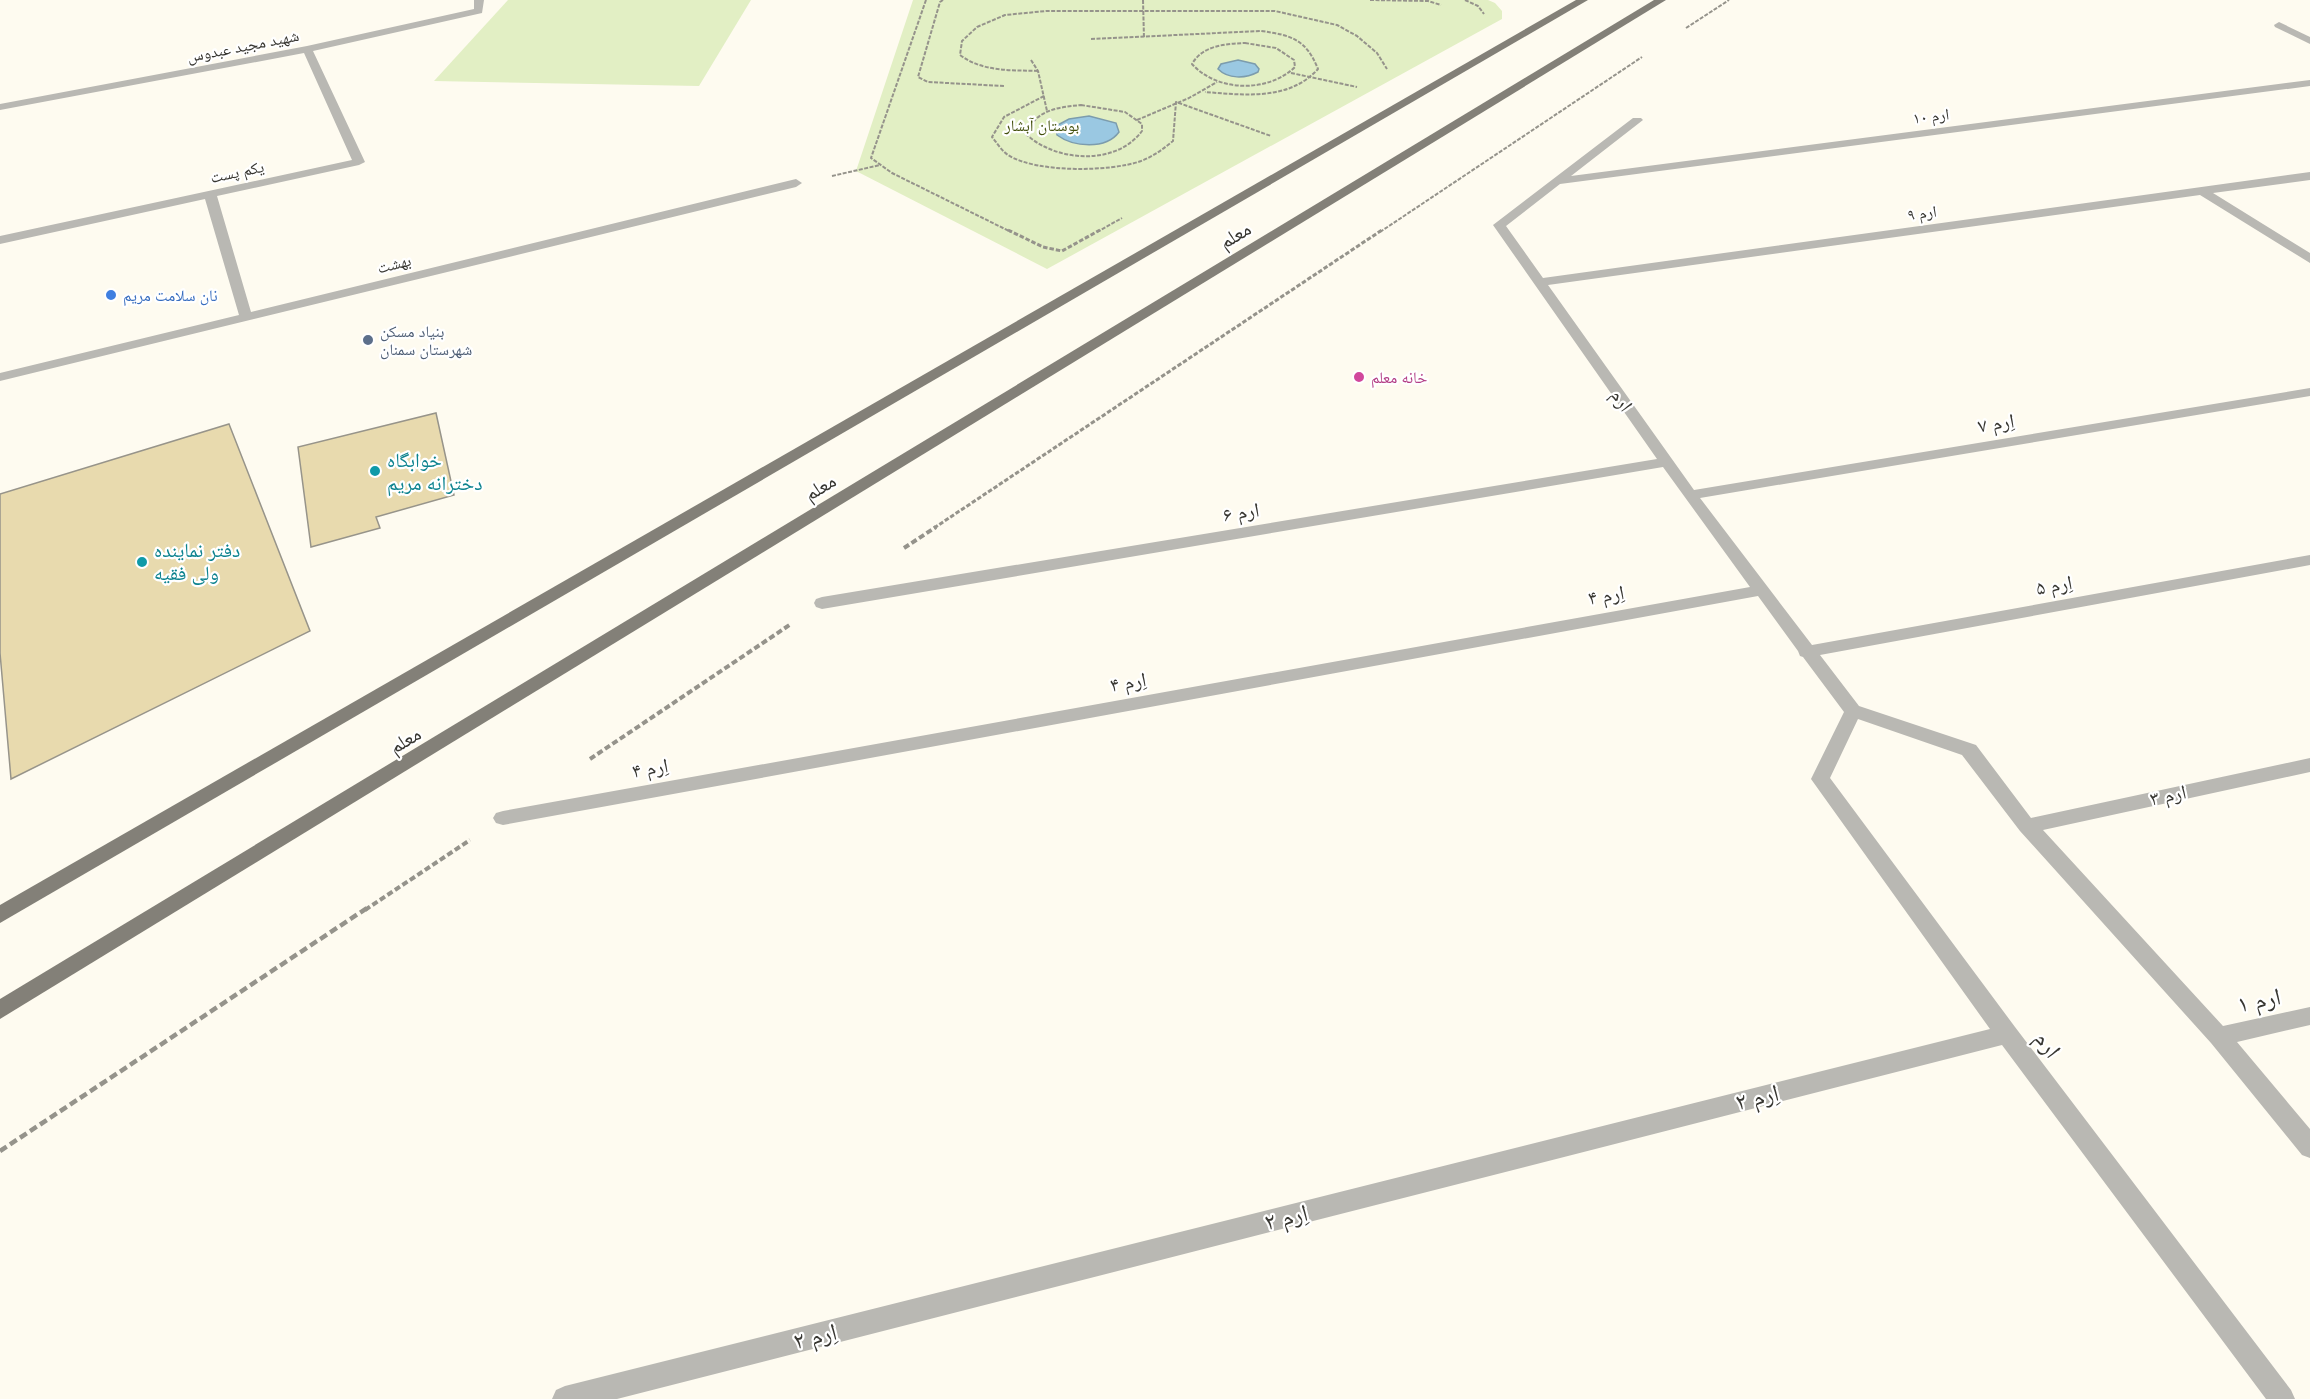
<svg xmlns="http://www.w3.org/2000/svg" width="2310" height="1399" font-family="Montserrat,'Noto Naskh Arabic',sans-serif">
<rect width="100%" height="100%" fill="#fefbf0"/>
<g fill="#e2efc4">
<path d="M508 0H751L699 86 434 81Z"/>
<path d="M913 0H1488L1495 3 1502 11V19L1047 269 856 171Z"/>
</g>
<g fill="#9ac8e2" stroke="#7c9cad" stroke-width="1.5">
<path d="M1238 60 1255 64 1259 69 1258 72C1245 79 1228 79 1218 69L1221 64Z"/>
<path d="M1089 116 1116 123 1119 132C1106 150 1073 147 1057 135L1056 126 1069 119Z"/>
</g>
<g fill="#e8daae" stroke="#97948a" stroke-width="1.5">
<path d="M436 413 454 495 376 517 380 528 311 547 298 447Z"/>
<path d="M229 424 310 631 11 779 0 653V494Z"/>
</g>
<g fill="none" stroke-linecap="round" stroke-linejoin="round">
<g stroke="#95938b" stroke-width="2" stroke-dasharray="4 1.5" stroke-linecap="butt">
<path d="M926 0 871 158 892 173 1011 232"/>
<path d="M943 0 940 2 918 77 928 82 1004 86"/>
<path d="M1143 0 1144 38"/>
<path d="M1370 0 1428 1 1441 5"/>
<path d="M1465 0 1478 6 1484 14"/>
<path d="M1686 28 1729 0"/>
<path d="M1091 39 1261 31C1291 35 1306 39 1318 69 1289 101 1244 95 1205 92"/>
<path d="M1245 43 1276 48 1294 60 1295 67C1268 93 1217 92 1192 64 1203 45 1225 44 1245 43Z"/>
<path d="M1031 60 1038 71 1047 111"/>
<path d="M1038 71C1010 70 983 72 960 55L962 41 977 27 1005 15 1046 11H1275L1337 25 1357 36 1377 53 1387 69"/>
<path d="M1291 73 1357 87"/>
<path d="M1044 96 1004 117 992 137C997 143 1001 150 1008 155 1036 173 1110 172 1141 161 1154 156 1163 149 1173 141L1176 102 1271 136"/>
<path d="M1081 105 1125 112 1142 124V131C1116 166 1057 162 1027 135 1033 110 1059 107 1081 105Z"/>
<path d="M1137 120 1189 98 1217 82"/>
<path d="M832 176 880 165"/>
<path d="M1097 232 1122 218"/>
<path d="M1380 232 1642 57"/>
</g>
<g stroke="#95938b" stroke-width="3" stroke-dasharray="4.5 2" stroke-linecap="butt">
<path d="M1008 230 1043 247 1062 251 1100 230"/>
<path d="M934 528 1382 230"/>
</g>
<g stroke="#95938b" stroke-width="4" stroke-dasharray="6 3" stroke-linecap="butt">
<path d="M904 548 936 527"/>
<path d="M590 759 791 624"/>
<path d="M365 910 470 840"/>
</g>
<path stroke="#95938b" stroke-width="4.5" stroke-dasharray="8 4" stroke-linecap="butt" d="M0 1151 367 908"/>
<g fill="#b9b8b3" fill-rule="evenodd">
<path d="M474 0H484L482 13 313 51 365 162 359 165 217 196 251 312 796 179 802 183 796 187 0 381V373L239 315 205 199 0 244V236L352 160 304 53 0 110V104L307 46 474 9Z"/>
<path d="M2279 22 2310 37V44L2275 27 2274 25Z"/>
<path d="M2310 80V86L1560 184 1506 226 1543 278 2310 172V180L2213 193 2310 253V263L2200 195 1548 285 1694 490 2310 388V396L1700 498 1812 645 2310 555V565L1820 655 1859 706 1976 745 2031 818 2310 758V772L2043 830 2223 1026 2310 1007V1025L2237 1042 2310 1129V1158L2302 1155 2211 1043 2020 831 1962 755 1858 719 1830 778 2015 1027 2291 1390 2295 1399H2266L2002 1045 617 1399H552L556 1390 565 1386 1990 1029 1811 779 1844 712 1803 657 1800 656 1798 651 1758 596 503 825 496 823 493 818 496 813 503 811 1750 587 1663 467 822 609 816 607 814 603 816 599 822 597 1657 459 1493 225 1633 118H1641L1643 120 1571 176Z"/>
</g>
<g fill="#838078" fill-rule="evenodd">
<path d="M1576 0H1588L0 923V905Z"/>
<path d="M1654 0H1666L0 1019V999Z"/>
</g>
</g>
<circle fill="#3f7fe0" stroke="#fff" stroke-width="2" cx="111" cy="295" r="6"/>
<circle fill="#5c6f8a" stroke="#fff" stroke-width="2" cx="368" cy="340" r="6"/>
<circle fill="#d1479c" stroke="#fff" stroke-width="2" cx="1359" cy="377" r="6"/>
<g fill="#0f9aa8" stroke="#fff" stroke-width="2">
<circle cx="375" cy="471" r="6"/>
<circle cx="142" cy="562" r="6"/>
</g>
<g text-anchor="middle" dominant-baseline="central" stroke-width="4.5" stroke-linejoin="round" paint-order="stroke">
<g font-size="16" fill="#373631" stroke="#fff">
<text transform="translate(243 46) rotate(-11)">شهید مجید عبدوس</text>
<text transform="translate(1931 116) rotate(-7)">ارم ۱۰</text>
<text transform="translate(237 172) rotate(-12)">یکم پست</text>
<text transform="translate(1922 213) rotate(-8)">ارم ۹</text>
<text transform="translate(394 264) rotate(-14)">بهشت</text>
</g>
<g font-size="16" fill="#43500c" stroke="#fff">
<text x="1042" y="125">بوستان آبشار</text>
</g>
<g font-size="16" fill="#366cbe" stroke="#fff" text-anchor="start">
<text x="123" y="295">نان سلامت مریم</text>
</g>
<g font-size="16" fill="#4e5e75" stroke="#fff" text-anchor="start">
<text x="380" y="331">بنیاد مسکن<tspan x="380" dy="18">شهرستان سمنان</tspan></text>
</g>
<g font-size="16" fill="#b23c85" stroke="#fff" text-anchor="start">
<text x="1371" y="377">خانه معلم</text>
</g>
<g font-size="20" fill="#373631" stroke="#fff">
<text transform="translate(1235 235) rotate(-31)">معلم</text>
<text transform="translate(1622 400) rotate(54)">ارم</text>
<text transform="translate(1996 423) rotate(-9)">اِرم ۷</text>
<text transform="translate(820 487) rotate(-31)">معلم</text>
<text transform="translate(1241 512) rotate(-9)">ارم ۶</text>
<text transform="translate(2054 585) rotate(-10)">اِرم ۵</text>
<text transform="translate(1606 595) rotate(-10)">اِرم ۴</text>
<text transform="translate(1128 682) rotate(-10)">اِرم ۴</text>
<text transform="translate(405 740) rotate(-31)">معلم</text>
<text transform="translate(650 768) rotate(-10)">اِرم ۴</text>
<text transform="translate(2168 795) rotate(-12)">ارم ۳</text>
</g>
<g font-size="20" fill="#0d838f" stroke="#fff" text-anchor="start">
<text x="387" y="460">خوابگاه<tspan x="387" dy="23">دخترانه مریم</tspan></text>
<text x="154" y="550">دفتر نماینده<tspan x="154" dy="23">ولی فقیه</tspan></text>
</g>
<g font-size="24" fill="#373631" stroke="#fff">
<text transform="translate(2259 1000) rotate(-12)">ارم ۱</text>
<text transform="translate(2048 1044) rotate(53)">ارم</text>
<text transform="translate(1757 1097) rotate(-14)">اِرم ۲</text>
<text transform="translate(1286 1217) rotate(-14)">اِرم ۲</text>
<text transform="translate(815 1336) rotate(-14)">اِرم ۲</text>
</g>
</g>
</svg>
